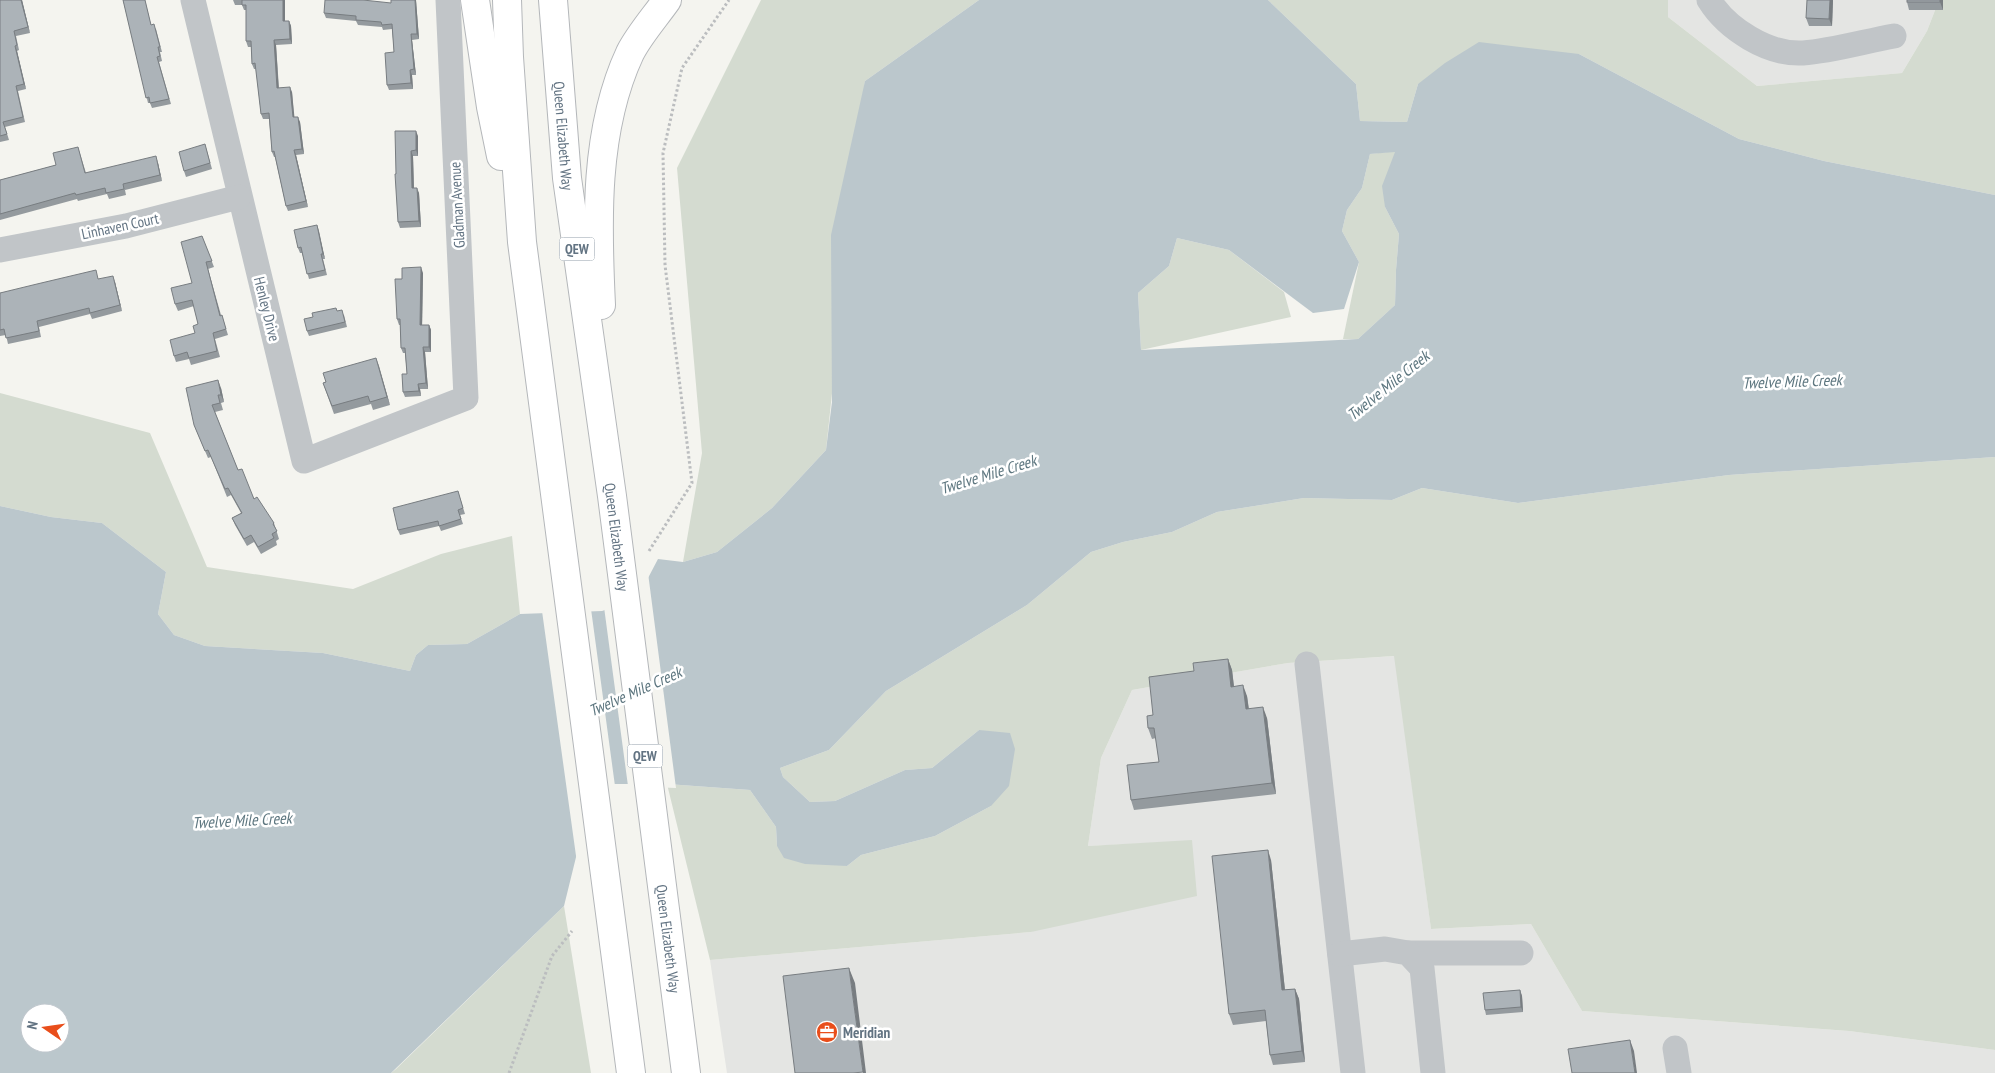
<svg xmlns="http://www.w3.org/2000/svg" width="1995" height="1073" font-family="'PT Sans Narrow',sans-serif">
<rect width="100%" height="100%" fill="#f4f4ef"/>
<g fill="#e4e5e3">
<path d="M1668 0H1939L1927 31 1902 73 1757 86 1668 17Z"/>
<path d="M1395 656 1431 929 1531 924 1582 1011 1849 1031 1995 1050V1073H727L710 960 1031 932 1192 841 1088 846 1101 758 1132 690 1288 663Z"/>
</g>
<g fill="#d4dbd0">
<path d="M761 0H979L865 81 826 450 772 508 717 552 683 562 702 453 677 168Z"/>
<path d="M1268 0H1668V17L1757 86 1902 73 1927 31 1939 0H1995V195L1824 161 1739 139 1579 54 1418 84 1407 122 1360 121 1356 84Z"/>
<path d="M1396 151 1385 207 1399 234 1396 270 1395 305 1358 339H1343L1359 262 1342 231 1347 210 1362 188 1370 154Z"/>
<path d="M1177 238 1229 250 1284 292 1291 317 1141 350 1138 293 1169 266Z"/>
<path d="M0 393 150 433 207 567 353 589 441 554 512 536 520 614 467 644 428 645 416 655 410 671 323 653 205 646 174 635 158 614 166 572 102 523 51 517 0 506Z"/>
<path d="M1995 457V1050L1849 1031 1582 1011 1531 924 1431 929 1394 656 1288 663 1132 690 1101 758 1088 846 1192 840 1197 896 1031 932 710 960 667 784 750 790 776 827 777 846 847 866 861 855 935 836 991 806 979 730 932 768 905 770 835 801 810 802 783 777 780 768 829 750 886 691 1027 605 1091 552 1123 542 1172 532 1217 512 1304 498 1392 500 1422 488 1518 503 1729 475Z"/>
<path d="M564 906 591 1073H391L396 1069Z"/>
</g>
<path fill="#bbc7cc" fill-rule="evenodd" d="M979 0H1268L1356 84 1360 121 1407 122 1418 84 1445 63 1479 42 1579 54 1739 139 1824 161 1995 195V457L1729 475 1518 503 1422 488 1392 500 1304 498 1217 512 1172 532 1123 542 1091 552 1027 605 886 691 829 750 780 768 783 777 810 802 835 801 905 770 932 768 979 730 1010 733 1015 749 1009 786 991 806 935 836 861 855 847 866 805 864 784 858 777 846 776 827 750 790 667 784H594L564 906 391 1073H0V506L51 517 102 523 166 572 158 614 174 635 205 646 323 653 410 671 416 655 428 645 467 644 520 614 602 611 637 599 658 559 683 562 717 552 772 508 826 450 832 402 831 235 865 81ZM1395 152 1382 186 1385 207 1399 234 1396 270 1395 305 1358 339 1141 350 1138 293 1169 266 1177 238 1229 250 1313 313 1344 309 1359 262 1342 231 1347 210 1362 188 1370 154ZM30 1013H60V1043H30Z"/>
<g fill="#f4f4ef">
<path d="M648 573 676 788 628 786 604 607 635 597Z"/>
<path d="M591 609 615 786H595L577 863 542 611Z"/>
</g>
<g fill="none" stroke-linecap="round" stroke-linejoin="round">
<g stroke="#b4b7ba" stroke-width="30">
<g id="highway">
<path d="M475 0 491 107 501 156"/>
<path d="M507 0 509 57 522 242 631 1073"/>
<path id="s1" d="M553 0 567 178 612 496 686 1073"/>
<path d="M601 305C597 223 594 130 630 53 639 35 655 17 667 0"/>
</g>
</g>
<g stroke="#bbbdbf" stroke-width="3" stroke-dasharray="2.5 2.5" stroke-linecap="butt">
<path d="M649 551 692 483 665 265 663 153 682 68 729 0"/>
<path d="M509 1073 552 956 572 931"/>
</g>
<g stroke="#c1c5c8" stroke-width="25">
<path d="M193 0 304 461 466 398 448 0"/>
<path d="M1709 0C1727 29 1768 55 1803 53 1831 51 1866 41 1894 36"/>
<path d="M0 250 126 226 239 197"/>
<path d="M1307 664 1353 1073"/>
<path d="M1408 953H1521"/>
<path d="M1340 954 1385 949 1408 953 1422 968 1433 1073"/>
<path d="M1675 1048 1679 1073"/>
</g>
<use href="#highway" stroke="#fff" stroke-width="28"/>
</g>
<g fill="#949a9e">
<path d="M0 0H22L30 33 16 36 19 50 17 51 26 89 18 91 25 122 5 127 9 140 0 142Z"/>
<path d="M123 0H145L151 25 156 29 162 52H160L162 61 159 62 171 104 152 108 150 103H148Z"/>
<path d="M233 0H285V21H289L291 26 292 44 276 45 279 88 292 92 294 117 300 122 304 154 296 155 308 207 288 211 286 206 275 157H274L272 152 269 119H263L261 114 256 69H254L252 64 251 47H248L246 41V10H244L242 5H235Z"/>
<path d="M391 0H416L419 39 412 40 416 75H412L413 89 389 90 387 85 394 52 392 29 383 30 382 27 358 25 356 21 326 18 324 13 391 3Z"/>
<path d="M1833 0 1832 26H1809L1806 18Z"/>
<path d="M1907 0H1943V10H1909L1907 2Z"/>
<path d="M418 136V156H413L414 188 419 193 421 227 400 228 398 222 396 174Z"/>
<path d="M205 144 212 169 186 177 184 171Z"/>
<path d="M78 147 86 173 158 163 162 181 125 190 126 195 109 199 107 194 78 201 77 199 0 220V180L56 165Z"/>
<path d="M317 225 325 259H323L327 275 309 279 302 253H300L298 248Z"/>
<path d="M202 236 214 267 208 269 221 315 224 322 228 335 215 339 220 357 191 365 189 359 176 362 174 356 195 333 198 324 194 306 178 311 175 304 192 283Z"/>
<path d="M423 273 422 325H429L431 330V352H425L428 389H420L421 396 405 397 403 392 407 374 405 353H403L401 348 400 325H399L397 319 402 279Z"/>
<path d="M99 279 115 282 122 311 92 319 90 314 39 327 41 337 8 344 6 335 0 336V293Z"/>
<path d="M337 311 344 315 347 327 309 336 307 331Z"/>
<path d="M376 358 390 405 373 410 371 404 334 414 323 383Z"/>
<path d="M221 388 224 402 221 403 223 410 215 412 238 470 254 499 274 523 279 539 276 541 277 545 261 554 254 542 247 546 235 525 232 518 241 513 231 495 227 497 211 457 208 458 194 425Z"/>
<path d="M458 491 465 514 460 515 463 524 441 531 439 526 400 535 398 530Z"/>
<path d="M1228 659 1232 670 1234 686 1247 696 1249 709 1267 718 1276 794 1134 810 1131 800 1159 762 1156 738 1152 739 1148 728 1153 715 1194 671Z"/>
<path d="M1271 860 1285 990 1295 989 1299 999 1305 1062 1273 1065 1270 1055 1266 1021 1233 1025 1229 1014Z"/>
<path d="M1520 990 1522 996 1523 1012 1486 1015 1485 1010Z"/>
</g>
<g fill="#787d81">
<path d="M21 0H22L30 33 28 27Z"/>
<path d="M283 0H285V26L283 21Z"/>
<path d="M415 0H416L419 39 417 34Z"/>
<path d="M1830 0H1833L1832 26 1829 19Z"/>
<path d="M1940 0H1943V10L1940 2Z"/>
<path d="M289 21 291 26 292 44 290 39Z"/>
<path d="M411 34 412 40 416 75 414 69Z"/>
<path d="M274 40 276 45 279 94 277 88Z"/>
<path d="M15 46 17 51 26 89 24 84Z"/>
<path d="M410 70 412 75 413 89 411 83Z"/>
<path d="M290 87 292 92 295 123 293 117Z"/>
<path d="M298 117 300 122 304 154 302 149Z"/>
<path d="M416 131 418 136V156L416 150Z"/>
<path d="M294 150 296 155 308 207 306 201Z"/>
<path d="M411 151 413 156 414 193 412 188Z"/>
<path d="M156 156 158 163 162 181 160 175Z"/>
<path d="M417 188 419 193 421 227 419 221Z"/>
<path d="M317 225 319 231 325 259 323 254Z"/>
<path d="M206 262 208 269 222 322 220 316Z"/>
<path d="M421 267 423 273 422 330 420 325Z"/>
<path d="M113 276 115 282 122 311 120 305Z"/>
<path d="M429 325 431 330V352L429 347Z"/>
<path d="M423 347 425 352 428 389 426 383Z"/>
<path d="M376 358 379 366 390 405 387 397Z"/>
<path d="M218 380 221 388 224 402 221 395Z"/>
<path d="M418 384 420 389 421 396 419 391Z"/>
<path d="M1228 659 1232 670 1235 697 1231 687Z"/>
<path d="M1243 685 1247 696 1250 720 1246 709Z"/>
<path d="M1263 707 1267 718 1276 794 1272 783Z"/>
<path d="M1268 850 1271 860 1286 1000 1282 990Z"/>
<path d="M849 968 855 983 866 1073H863V1072Z"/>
<path d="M1295 989 1299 999 1305 1062 1302 1051Z"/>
<path d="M1520 990 1522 996 1523 1012 1521 1007Z"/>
<path d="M1630 1040 1634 1051 1637 1073H1635Z"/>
</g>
<g fill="#acb3b8" stroke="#787d81">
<path d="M0 0H21L28 27 14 31 17 45 15 46 24 84 16 86 23 117 3 122 7 134 0 136Z"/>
<path d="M123 0H145L151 25 154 24 160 47H158L160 56 157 57 169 99 150 103 149 97 146 98Z"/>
<path d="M242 0H283V21H289L290 39 274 40 277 88 290 87 293 117H298L302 149 294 150 306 201 286 206 274 151 272 152 269 113 261 114 255 63 252 64 251 41H246V5H242Z"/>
<path d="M325 0H363L391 3V0H415L417 34H411L414 69 410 70 411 83 387 85 385 53 394 52 392 24 382 25 381 22 356 20V16L324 13Z"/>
<path d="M1807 0H1830L1829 19 1806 18Z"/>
<rect x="1907" y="0" width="33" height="2"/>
<path d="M395 131H416V150L411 151 412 188H417L419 221 398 222 395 174H396Z"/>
<path d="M205 144 210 163 184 171 179 152Z"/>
<path d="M78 147 85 173 156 156 160 175 123 184 124 189 106 193 105 188 76 195 75 193 0 214V180L56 165 53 153Z"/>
<path d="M317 225 323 254H321L325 270 307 274 301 247 298 248 294 230Z"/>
<path d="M202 236 212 261 206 262 220 316 222 315 226 329 213 333 217 351 189 358 187 352 174 356 170 340 195 333 193 326 198 324 192 300 175 304 171 288 192 283 181 242Z"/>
<path d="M421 267 420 325H429V347H423L426 383 418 384 419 391 403 392 402 374H407L405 348H401L400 319H397L395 279H402V268Z"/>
<path d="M96 270 98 279 113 276 120 305 90 313 89 308 37 321 39 331 6 338 4 329 0 330V293L37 284Z"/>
<path d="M336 308 337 311 342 310 345 322 307 331 304 319 313 317 312 313Z"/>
<path d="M376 358 387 397 370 402 368 396 332 406 323 383 326 382 323 373Z"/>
<path d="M218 380 221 395H218L220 403 212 405 238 470 242 469 254 499 257 497 274 523 273 524 277 531 272 534 274 538 258 547 251 535 244 539 232 518 242 513 228 488 225 489 208 450 205 451 194 425 186 388Z"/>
<path d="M458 491 463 508 458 510 461 519 439 526 438 521 398 530 393 508Z"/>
<path d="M1228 659 1231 687 1243 685 1246 709 1263 707 1272 783 1131 800 1127 765 1159 762 1154 728H1148L1147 716 1153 715 1149 677 1194 671 1193 663Z"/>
<path d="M1268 850 1282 990 1295 989 1302 1051 1270 1055 1265 1010 1229 1014 1212 856Z"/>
<path d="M849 968 863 1072 853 1073H795L783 976Z"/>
<path d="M1520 990 1521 1007 1485 1010 1483 993Z"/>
<path d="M1630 1040 1635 1073H1572L1568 1049Z"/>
</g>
<defs>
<g id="office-disc" transform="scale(1.125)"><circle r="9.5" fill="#e94e1b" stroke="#fff"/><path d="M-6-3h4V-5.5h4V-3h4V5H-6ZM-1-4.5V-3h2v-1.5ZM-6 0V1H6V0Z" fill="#fff"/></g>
</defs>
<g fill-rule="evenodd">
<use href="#office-disc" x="827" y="1032"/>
</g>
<g text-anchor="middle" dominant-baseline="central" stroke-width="5" stroke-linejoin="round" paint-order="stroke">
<g fill="#fff" stroke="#919da8" stroke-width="1">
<rect x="559.5" y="237.5" width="35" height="23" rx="4"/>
<rect x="627.5" y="744.5" width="35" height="23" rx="4"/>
</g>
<g font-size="14" font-weight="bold" fill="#627382">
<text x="577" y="249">QEW</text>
<text x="645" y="756">QEW</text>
</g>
<g font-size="15" fill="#627382" stroke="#fff">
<text stroke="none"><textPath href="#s1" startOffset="136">Queen Elizabeth Way</textPath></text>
<text transform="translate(457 205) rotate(-93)">Gladman Avenue</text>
<text transform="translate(120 226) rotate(-12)">Linhaven Court</text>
<text transform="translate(267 309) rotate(76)">Henley Drive</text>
<text stroke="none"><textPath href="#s1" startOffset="541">Queen Elizabeth Way</textPath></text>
<text stroke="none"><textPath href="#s1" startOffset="946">Queen Elizabeth Way</textPath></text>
</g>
<g font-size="15" font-weight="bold" fill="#627382" stroke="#fff" text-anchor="start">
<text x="843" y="1032">Meridian</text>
</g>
<g font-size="16" font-style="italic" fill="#5d767f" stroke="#fff">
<text transform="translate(1792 381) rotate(-2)">Twelve Mile Creek</text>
<text transform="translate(1388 385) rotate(-39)">Twelve Mile Creek</text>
<text transform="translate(988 474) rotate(-17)">Twelve Mile Creek</text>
<text transform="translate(635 691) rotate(-24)">Twelve Mile Creek</text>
<text transform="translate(242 820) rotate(-3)">Twelve Mile Creek</text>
</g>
</g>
<g transform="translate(45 1028) rotate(283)"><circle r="24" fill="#ffffff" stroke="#c0c7cd"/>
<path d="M0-4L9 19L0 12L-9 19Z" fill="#e94e1b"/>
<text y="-8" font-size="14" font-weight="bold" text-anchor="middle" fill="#627382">N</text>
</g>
</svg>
